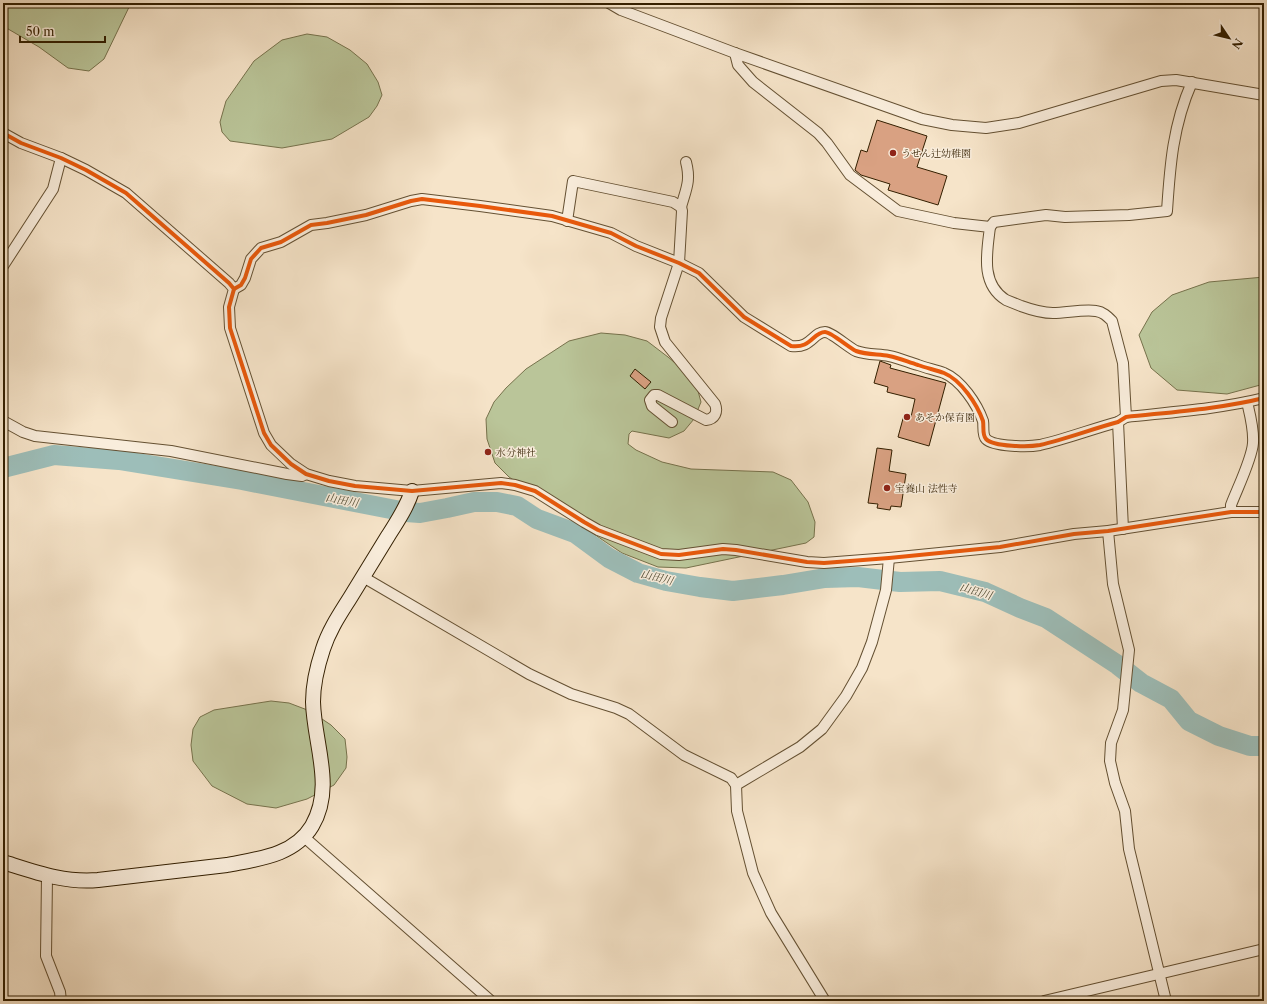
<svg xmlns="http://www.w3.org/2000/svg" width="1267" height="1004" font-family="'Libre Caslon Text','Noto Serif JP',serif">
<rect width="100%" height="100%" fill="#f6e4c9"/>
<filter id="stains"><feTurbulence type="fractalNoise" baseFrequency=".005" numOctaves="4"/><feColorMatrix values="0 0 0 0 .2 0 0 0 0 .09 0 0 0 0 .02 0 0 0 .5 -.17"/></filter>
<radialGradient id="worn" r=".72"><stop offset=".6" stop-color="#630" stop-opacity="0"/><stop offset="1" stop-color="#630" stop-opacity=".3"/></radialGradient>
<g fill="#bac599" stroke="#76724c">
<path d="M3 3H131L104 59 89 71 68 68 39 47 3 26Z"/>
<path d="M307 34 327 37 350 50 367 64 378 82 382 95 377 106 369 117 332 139 282 148 230 141 222 132 220 122 226 101 254 61 282 40Z"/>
<path d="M1264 277V384L1227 394 1177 390 1151 368 1139 335 1152 312 1172 295 1209 282Z"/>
<path d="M601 333 625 335 647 341 668 357 695 380 701 402 694 419 684 431 669 438 632 431 629 434 628 444 636 450 662 462 691 469 773 472 791 480 808 502 815 522 814 537 806 543 686 568 658 567 622 553 509 477 495 463 487 439 486 419 494 402 506 388 526 369 569 341Z"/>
<path d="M271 701 289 703 310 711 331 725 345 739 347 757 346 768 334 785 307 799 276 808 247 804 212 786 193 761 191 745 193 729 200 717 214 710Z"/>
</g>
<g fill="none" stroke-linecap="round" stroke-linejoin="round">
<path stroke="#9dbeb9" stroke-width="20" d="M3 468 54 455 119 460 242 480 406 512 420 513 447 508 474 502H497L517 506 537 519 575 533 609 558 638 573 666 581 700 587 733 591 783 585 825 578 858 577 900 582 940 581 985 592 1020 608 1046 618 1118 665 1141 683 1171 699 1189 721 1219 736 1250 746H1264"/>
</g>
<g fill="#d9a182" stroke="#331f00">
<path d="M877 120 927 136 917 167 947 176 938 205 888 190 890 184 861 175 855 170 861 150 867 152Z"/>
<path d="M880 361 891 365 890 368 946 383 929 446 898 437 904 415 911 417 915 399 887 392 888 387 874 383Z"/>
<path d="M635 369 651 382 645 389 630 376Z"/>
<path d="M877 448 892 450 889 471 906 474 901 507 891 506 890 510 877 508 878 504 868 503Z"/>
</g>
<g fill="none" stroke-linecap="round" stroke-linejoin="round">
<g stroke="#645032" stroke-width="12">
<g id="street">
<path d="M609 3 621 10 735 53 922 119 952 125 986 128 1019 123 1161 81 1176 80 1264 95"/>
<path d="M735 53 738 65 753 82 818 133 827 143 850 175 898 211 954 223 990 227C987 252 980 284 1006 300 1011 302 1016 304 1021 306 1032 310 1041 313 1053 313 1066 313 1084 309 1096 311 1103 312 1107 316 1112 321L1123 363 1126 417"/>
<path d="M3 133 21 143 61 158 86 170 126 193 229 283 234 289 229 307 230 328 264 433 271 445 291 464 306 474 329 481 355 486 412 491 501 483 515 485 535 491 584 522 598 530 661 554 679 555 723 549 736 550 807 562 824 563 889 558 1000 547 1074 534 1108 531 1231 512H1264"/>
<path d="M681 207C686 189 691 181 686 162"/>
<path d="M567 221 573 181 673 202 681 207 682 211 679 263 661 318 660 327 665 342 715 404C718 412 715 419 706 420L658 395H654L650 400 652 406 672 422"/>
<path d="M990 227 994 222 1046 215 1065 217 1129 215 1167 211C1170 165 1173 125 1192 82"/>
<path d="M3 266 53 189 61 158"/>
<path d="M234 289 241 285 245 278 251 259 261 248 281 242 311 225 327 223 366 215 411 201 422 199 480 206 552 216 611 233 636 246 679 263 699 273 744 317 791 346C811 349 813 332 825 332 831 332 848 347 856 351 867 355 878 354 889 356 899 358 908 362 918 365 926 368 936 370 944 373 961 380 977 404 983 421 984 426 982 435 986 439 994 447 1029 447 1040 445 1066 439 1092 429 1118 422L1126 417C1172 412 1219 409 1264 398"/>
<path d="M3 421 23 432 35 436 171 451 287 474 302 476 306 474"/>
<path d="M1118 422 1123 529"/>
<path d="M1231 512V505C1237 489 1252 459 1253 443 1254 429 1250 415 1247 402"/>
<path d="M1108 531 1113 584 1129 650 1123 710 1111 743 1110 761 1115 783 1125 811 1129 849 1166 1001"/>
<path d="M363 577 529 674 571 694 616 708 629 714 684 755 731 778 736 785 737 811 753 873 771 913 825 1001"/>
<path d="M736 785 800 747 822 729 846 696 862 668 872 642 886 590 889 558"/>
<path d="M304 837 491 1001"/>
<path d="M47 876 46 956 60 992 61 1001"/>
<path d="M1044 1001 1264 949"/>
</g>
</g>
<g stroke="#331f00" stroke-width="16">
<path id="secondary" d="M3 862C35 872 64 883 98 880L227 865C257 859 294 856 312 826 335 787 314 744 313 702 313 686 318 664 323 649 329 630 340 614 350 598 363 577 375 557 388 536 397 522 407 507 412 491"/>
</g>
<use href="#street" stroke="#f9eddc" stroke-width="10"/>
<use href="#secondary" stroke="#f9eddc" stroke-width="14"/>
<g stroke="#f9eddc" stroke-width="6">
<g id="cycleway">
<path d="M3 133 21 143 61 158 86 170 126 193 229 283 234 289 229 307 230 328 264 433 271 445 291 464 306 474 329 481 355 486 412 491 501 483 515 485 535 491 584 522 598 530 661 554 679 555 723 549 736 550 807 562 824 563 889 558 1000 547 1074 534 1108 531 1231 512H1264"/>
<path d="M234 289 241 285 245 278 251 259 261 248 281 242 311 225 327 223 366 215 411 201 422 199 480 206 552 216 611 233 636 246 679 263 699 273 744 317 791 346C811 349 813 332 825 332 831 332 848 347 856 351 867 355 878 354 889 356 899 358 908 362 918 365 926 368 936 370 944 373 961 380 977 404 983 421 984 426 982 435 986 439 994 447 1029 447 1040 445 1066 439 1092 429 1118 422L1126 417C1172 412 1219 409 1264 398"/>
</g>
</g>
<use href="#cycleway" stroke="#e8590c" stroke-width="4"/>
</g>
<g fill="#8f2418" stroke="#f9eddc" stroke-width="1.5">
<circle cx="893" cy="153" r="4"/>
<circle cx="907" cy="417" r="4"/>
<circle cx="488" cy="452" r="4"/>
<circle cx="887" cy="488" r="4"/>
</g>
<g text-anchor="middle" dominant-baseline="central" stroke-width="3" stroke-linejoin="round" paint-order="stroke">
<g font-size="10" fill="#331f00" stroke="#f9eddc" text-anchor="start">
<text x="901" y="153">うせん辻幼稚園</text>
<text x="915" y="417">あそか保育園</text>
<text x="496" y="452">水分神社</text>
<text x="895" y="488">宝養山 法性寺</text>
</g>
<g font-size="11" font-style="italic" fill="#534f38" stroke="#f9eddc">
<text transform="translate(342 500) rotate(11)">山田川</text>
<text transform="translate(657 577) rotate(14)">山田川</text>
<text transform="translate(976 591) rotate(17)">山田川</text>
</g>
</g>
<rect width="1267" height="1004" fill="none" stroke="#f6e4c9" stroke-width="16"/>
<rect x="4" y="4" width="1259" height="996" fill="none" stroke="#331f00" stroke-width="2"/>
<rect x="8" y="8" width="1251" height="988" fill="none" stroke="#331f00"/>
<g transform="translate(1229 38) rotate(125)" stroke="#f9eddc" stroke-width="3" paint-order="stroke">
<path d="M0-3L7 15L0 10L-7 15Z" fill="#331f00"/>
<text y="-6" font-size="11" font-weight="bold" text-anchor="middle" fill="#331f00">N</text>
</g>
<path d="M20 36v6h85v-6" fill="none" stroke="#331f00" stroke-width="2"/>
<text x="26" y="36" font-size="12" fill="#331f00" stroke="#f9eddc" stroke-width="3" paint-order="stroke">50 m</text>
<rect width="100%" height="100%" filter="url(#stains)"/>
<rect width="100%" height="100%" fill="url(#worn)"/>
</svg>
